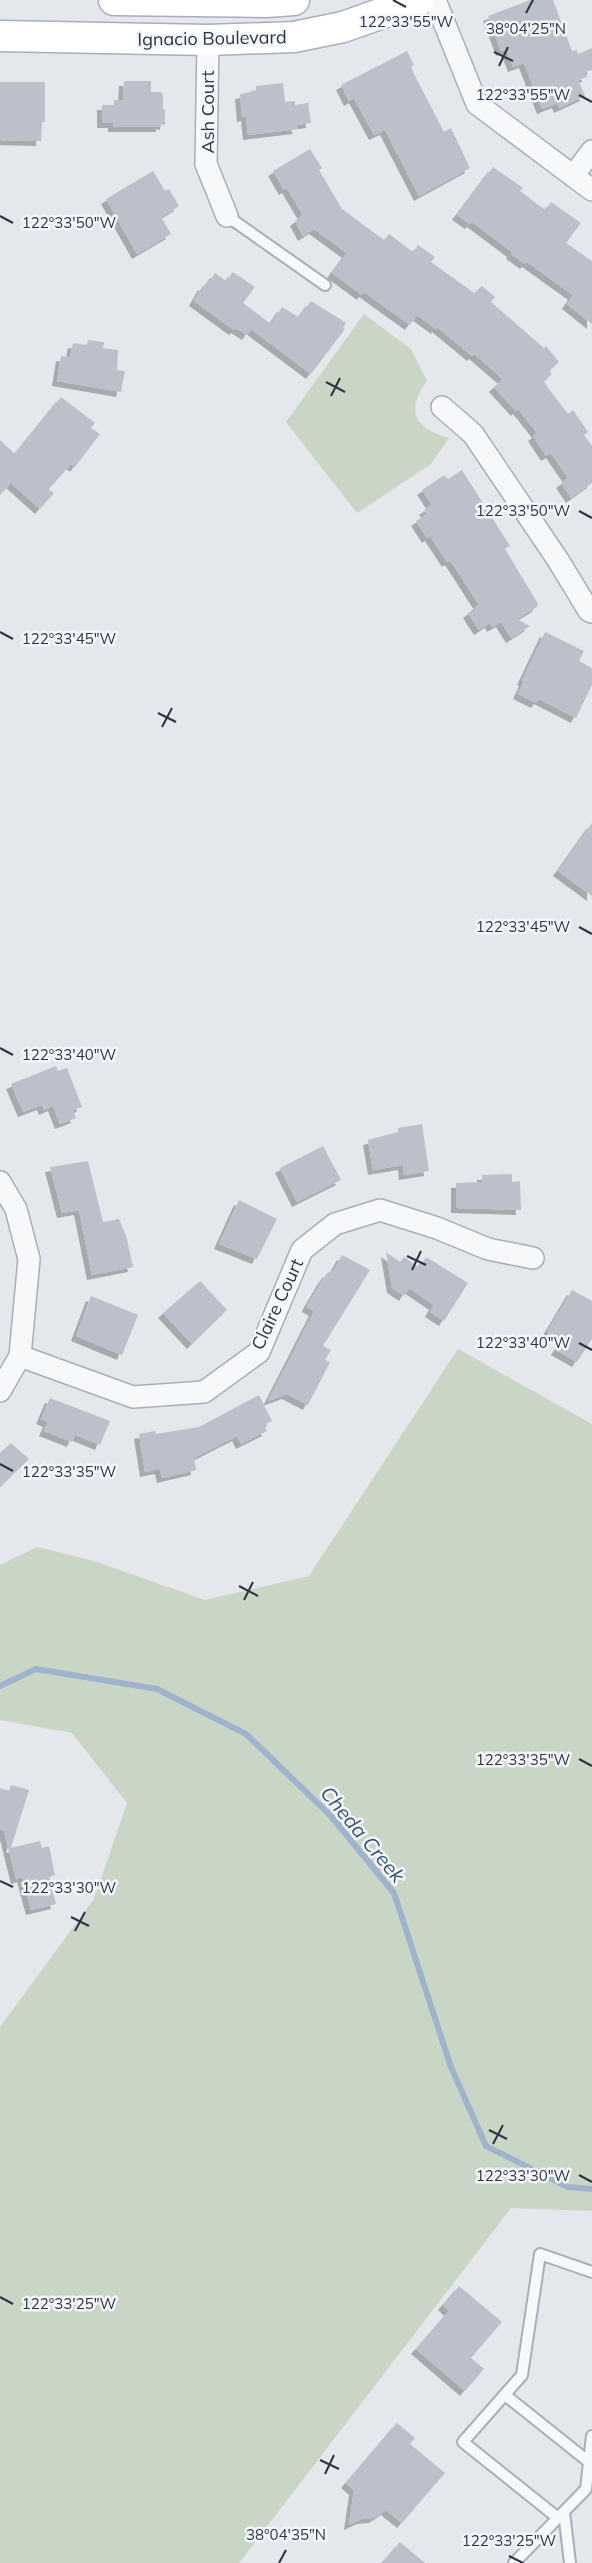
<svg xmlns="http://www.w3.org/2000/svg" width="592" height="2563" font-family="Mulish,sans-serif">
<defs>
<filter id="shadow"><feDropShadow dx="-5" dy="5" stdDeviation="0" flood-color="#0004"/></filter>
</defs>
<rect width="100%" height="100%" fill="#e4e7ec"/>
<g fill="#c9d6c5">
<path d="M364 314 411 349 427 381C405 411 415 429 449 438L431 464 357 513 286 422Z"/>
<path d="M458 1349 592 1424V2211L511 2208 239 2563H0V2027L94 1899 127 1803 72 1733 0 1720V1565L37 1547 94 1561 205 1600 309 1576Z"/>
</g>
<g fill="none" stroke-linecap="round" stroke-linejoin="round">
<path stroke="#9fb4cc" stroke-width="6" d="M0 1686 36 1669 157 1689 246 1734 330 1815 394 1893 451 2067 486 2146 568 2187 592 2189"/>
</g>
<g fill="#bbc0ca" filter="url(#shadow)">
<path d="M530 0H553L572 51 577 50 578 54 592 48V70L585 72 587 77 578 80 585 96 559 108 557 103 542 109 524 63 513 67 506 49 501 51 488 16Z"/>
<path d="M407 51 414 65 411 67 414 74 444 132 451 128 470 168 419 196 385 130 374 135 354 98 349 101 341 85Z"/>
<path d="M124 81H151V92H161L163 95V109H165V125L161 124V127H113V123H102V105H114V100H123Z"/>
<path d="M0 82H45V122H42L41 141 0 140Z"/>
<path d="M283 83 285 102 295 101V105L308 103 311 123 296 125 298 129 248 135 246 116 242 117 240 94 256 91V86Z"/>
<path d="M310 149 322 168 319 170 342 209 384 240 389 234 413 252 418 245 435 257 431 262 474 293 482 286 495 297 491 302 544 348 546 346 559 362 549 371 552 374 544 381 548 388 568 414 573 410 588 432 584 435 592 446V483L571 498 561 483 568 478 551 453 546 456 533 436 537 433 518 409 516 411 494 387 503 379 474 354 472 356 437 327 436 329 417 315 410 325 364 292 362 295 332 273 347 253 314 229 303 236 295 221 303 215 287 188 284 190 273 171Z"/>
<path d="M493 167 523 188 520 191 545 210 551 202 581 223 566 243 592 261V324L567 304 573 295 527 262 525 264 511 254 512 252 472 222 470 224 457 215Z"/>
<path d="M153 171 165 191 169 189 179 206 161 217 171 234 137 254 106 199Z"/>
<path d="M233 272 255 287 243 303 271 324 282 307 299 317 311 301 346 323 343 328 345 329 311 374 251 329 247 335 236 328 234 330 194 301 203 285 205 287 215 273 226 281Z"/>
<path d="M88 340 104 342 103 348 118 350 117 370 125 371 121 392 57 381 61 356 70 357 73 343 87 345Z"/>
<path d="M61 397 95 423 91 428 100 434 75 467 71 464 49 489 54 493 40 509 11 483 0 495V440L15 454Z"/>
<path d="M462 470 510 546 505 549 538 604 537 607 517 619 530 626 511 638 501 622 492 627 490 623 479 630 468 613 479 605 450 560 447 562 430 536 427 538 416 521 427 514 424 510 432 505 422 490 444 475 448 479Z"/>
<path d="M545 632 584 651 579 661 592 668V685L576 718 539 699 536 703 518 694 524 681 522 680Z"/>
<path d="M592 823V896L558 871Z"/>
<path d="M56 1066 58 1071 67 1068 82 1107 73 1110 76 1118 60 1124 53 1106 44 1110 42 1105 23 1112 11 1084Z"/>
<path d="M422 1124 429 1171 404 1175 403 1165 373 1170 368 1140 398 1132V1128Z"/>
<path d="M323 1146 341 1180 297 1202 280 1168Z"/>
<path d="M88 1161 103 1222 119 1219 127 1239 133 1267 92 1275 79 1210 62 1213 50 1167Z"/>
<path d="M512 1174V1182L520 1181 521 1210 456 1208V1183L482 1182V1175Z"/>
<path d="M239 1200 277 1219 257 1259 219 1244Z"/>
<path d="M386 1252 400 1262 404 1257 419 1267 426 1257 468 1283 444 1321 430 1312 434 1305 409 1288 404 1296 392 1288Z"/>
<path d="M342 1255 370 1270 323 1346 331 1350 325 1360 330 1362 308 1405 287 1394 268 1401 314 1311 307 1307 308 1304 321 1282 327 1273 333 1271Z"/>
<path d="M200 1281 227 1310 192 1344 163 1313Z"/>
<path d="M572 1290 592 1301V1339L577 1362 556 1350 562 1341 547 1332Z"/>
<path d="M91 1296 138 1315 122 1355 76 1336Z"/>
<path d="M259 1395 272 1421 264 1425 267 1431 241 1444 237 1436 194 1458 196 1470 162 1478 160 1469 145 1472 139 1434 155 1431 156 1434 199 1427Z"/>
<path d="M50 1398 110 1421 100 1445 75 1435 72 1442 44 1431 48 1422 41 1419Z"/>
<path d="M11 1443 29 1459 0 1487V1453Z"/>
<path d="M11 1785 29 1790 11 1848 40 1841 42 1848 49 1846 55 1875 49 1877 56 1904 31 1910 22 1877 16 1879 4 1831 0 1829V1788L9 1791Z"/>
<path d="M459 2286 502 2322 471 2358 484 2369 465 2391 416 2349 449 2311 443 2305Z"/>
<path d="M397 2423 415 2438 410 2444 445 2473 402 2523 386 2510 374 2518 362 2519 349 2525 354 2490 346 2483Z"/>
<path d="M400 2542 425 2563H382Z"/>
</g>
<g fill="none" stroke-linecap="round" stroke-linejoin="round">
<g stroke="#a9aeb7" stroke-width="14">
<g id="lane">
<path d="M227 216 325 285"/>
<path d="M505 2395 589 2462"/>
<path d="M564 2512 570 2563"/>
<path d="M558 2518 463 2442 522 2375 540 2254 592 2272"/>
<path d="M514 2563 586 2489 592 2436"/>
</g>
</g>
<g stroke="#a9aeb7" stroke-width="24">
<g id="street">
<path d="M435 0 477 104 592 190"/>
<path d="M208 40 206 164 227 216"/>
<path d="M573 176 592 151"/>
<path d="M442 407 473 434 558 560 589 611 592 612"/>
<path d="M0 1182 16 1209 29 1259 20 1356 0 1391"/>
<path d="M20 1356 133 1397 204 1392 259 1352 302 1250 335 1224 380 1210 437 1228 488 1249 533 1258"/>
</g>
</g>
<g stroke="#a9aeb7" stroke-width="33">
<g id="secondary">
<path d="M114 0 266 2 294 0"/>
<path d="M0 36 208 40 294 37 343 27 419 0"/>
</g>
</g>
<use href="#lane" stroke="#f7f8fa" stroke-width="10"/>
<use href="#street" stroke="#f7f8fa" stroke-width="21"/>
<use href="#secondary" stroke="#fff" stroke-width="30"/>
</g>
<path fill="none" stroke="#2b3445" stroke-width="2" d="M393 0 406 7M526 13 533 0M494 52 513 61M499 66 508 47M579 95 592 102M0 216 13 223M326 382 345 392M331 396 340 378M579 511 592 518M0 632 13 639M158 713 176 722M162 727 172 708M579 927 592 934M0 1048 13 1055M407 1256 426 1265M412 1270 421 1251M579 1343 592 1350M0 1464 13 1471M239 1586 258 1596M244 1600 253 1582M579 1759 592 1766M0 1881 13 1887M71 1917 89 1926M75 1931 85 1912M489 2130 507 2139M493 2144 503 2125M579 2175 592 2182M0 2297 13 2304M320 2460 339 2469M325 2474 334 2455M509 2556 523 2563M279 2563 286 2550"/>
<g text-anchor="middle" dominant-baseline="central" stroke-width="5" stroke-linejoin="round" paint-order="stroke">
<g font-size="18" fill="#2b3445" stroke="#f4f6f9">
<text transform="translate(212 38) rotate(-1)">Ignacio Boulevard</text>
<text transform="translate(207 112) rotate(-90)">Ash Court</text>
<text transform="translate(277 1304) rotate(-65)">Claire Court</text>
</g>
<g font-size="20" font-style="italic" fill="#34527a" stroke="#f4f6f9">
<text transform="translate(363 1834) rotate(50)">Cheda Creek</text>
</g>
</g>
<g font-size="15" text-anchor="middle" fill="#2b3445" stroke="#f4f6f9" stroke-width="5" stroke-linejoin="round" paint-order="stroke">
<text x="406" y="27">122°33'55"W</text>
<text x="526" y="34">38°04'25"N</text>
<text x="523" y="100">122°33'55"W</text>
<text x="69" y="228">122°33'50"W</text>
<text x="523" y="516">122°33'50"W</text>
<text x="69" y="644">122°33'45"W</text>
<text x="523" y="932">122°33'45"W</text>
<text x="69" y="1060">122°33'40"W</text>
<text x="523" y="1348">122°33'40"W</text>
<text x="69" y="1477">122°33'35"W</text>
<text x="523" y="1765">122°33'35"W</text>
<text x="69" y="1893">122°33'30"W</text>
<text x="523" y="2181">122°33'30"W</text>
<text x="69" y="2309">122°33'25"W</text>
<text x="286" y="2540">38°04'35"N</text>
<text x="509" y="2546">122°33'25"W</text>
</g>
</svg>
